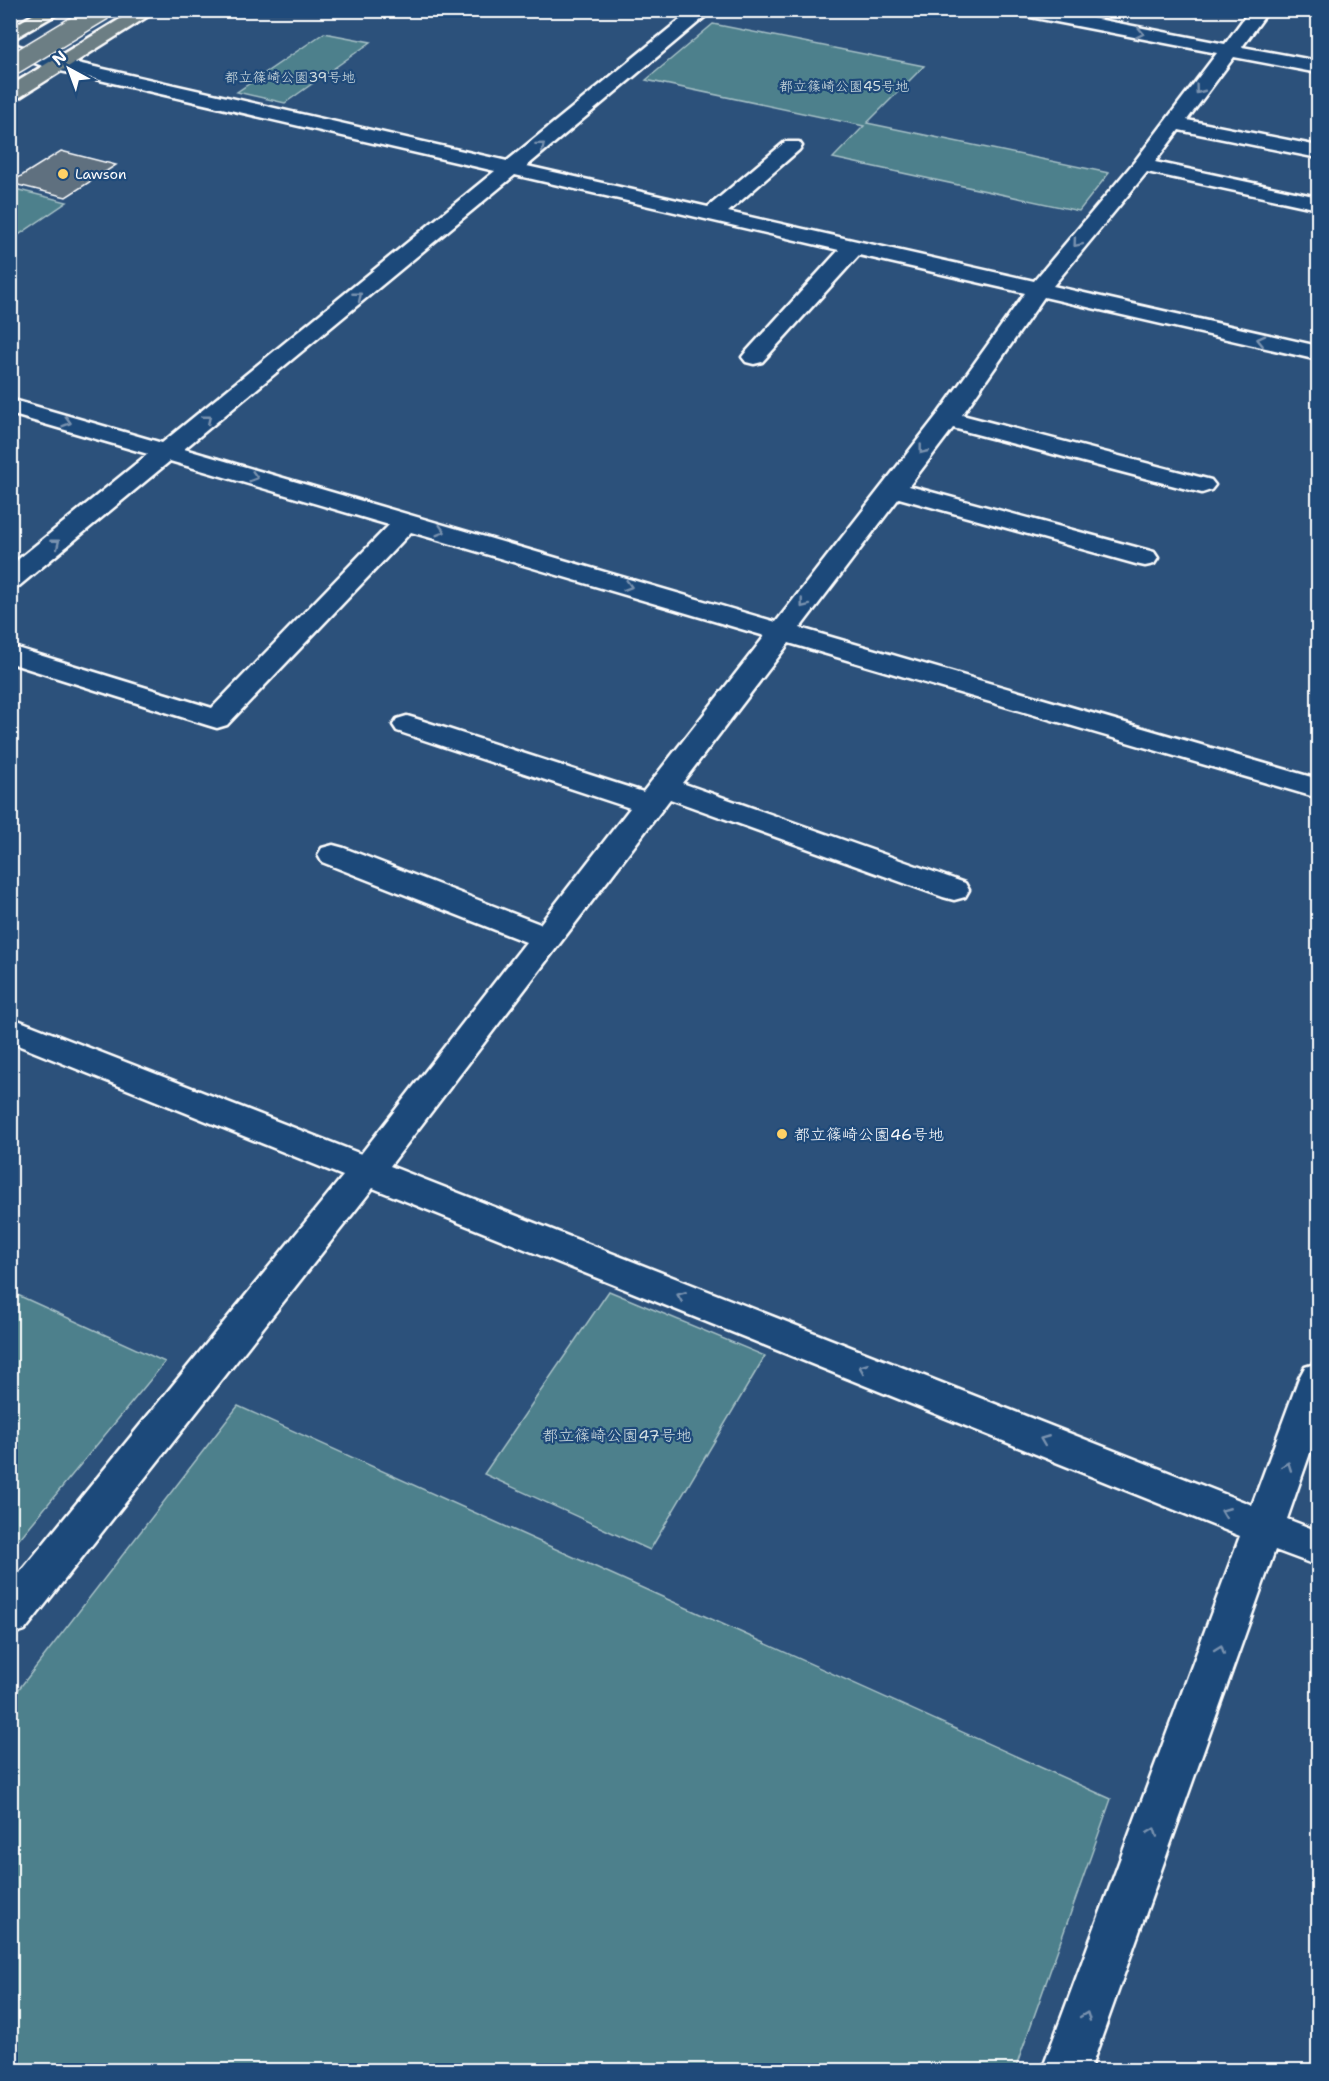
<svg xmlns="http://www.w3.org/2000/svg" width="1329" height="2081" font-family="'Shantell Sans','Klee One',sans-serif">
<rect width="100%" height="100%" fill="#2c517b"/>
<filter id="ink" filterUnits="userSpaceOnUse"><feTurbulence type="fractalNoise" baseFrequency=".0167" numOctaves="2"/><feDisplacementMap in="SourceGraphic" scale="12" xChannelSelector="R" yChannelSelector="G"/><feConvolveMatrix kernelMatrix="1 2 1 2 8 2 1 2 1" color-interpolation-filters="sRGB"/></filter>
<g filter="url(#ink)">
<g fill="#4e808c" stroke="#a6c0c6" stroke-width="1.5">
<path d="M713 24 924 66 867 123 1109 173 1079 211 833 158 864 126 646 80Z"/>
<path d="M324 33 371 42 285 103 237 92Z"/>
<path d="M11 188 67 202 11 240Z"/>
<path d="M609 1291 765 1356 650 1550 484 1474Z"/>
<path d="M11 1292 165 1362 11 1549 10 1292Z"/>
<path d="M238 1406 1111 1799 1015 2070H11V1699Z"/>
</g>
<path fill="#5e6f7f" stroke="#fff" stroke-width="1.5" d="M61 151 116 165 66 197 10 183Z"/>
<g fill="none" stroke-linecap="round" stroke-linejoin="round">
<g stroke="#fff" stroke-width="5">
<path id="minor" d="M692 10H713L527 166 708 207 785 142H799L802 146 799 150 728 212 1034 281 1135 161 1217 53 1020 15 1011 10H1051L1225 44 1250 10H1269L1242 47 1318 61V73L1234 57 1187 120 1318 146V158L1179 130 1155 162 1318 197V209L1147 172 1053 286 1318 346V360L1044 297 962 415 1211 480 1215 485 1211 490 1202 493 953 428 909 486 1154 552 1158 558 1154 564 1145 566 1136 564 899 498 800 628 1318 779V798L789 643 682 783 965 883 969 890 965 897 954 900 943 897 670 799 390 1166 1252 1505 1299 1378 1305 1367 1318 1363V1430L1287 1519 1318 1531V1566L1275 1550 1090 2070H1042L1240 1536 373 1188 25 1630 10 1635V1585L343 1176 10 1042V1017L361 1154 526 942 322 862 318 855 322 848 333 845 344 848 540 924 630 808 397 731 393 725 397 719 407 716 417 719 643 792 765 636 411 532 227 725 217 728 207 725 10 663V646L212 708 389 525 170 461 19 586 10 588V566L148 454 10 414V399L162 443 495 171 52 69 10 55V43L64 60 507 161ZM515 175 839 250 746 352 742 357 746 362 754 364 762 362 859 255 1025 293 938 414 776 622 184 449Z"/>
</g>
<g stroke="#fff" stroke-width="5">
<g id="highway">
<path d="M41 10H64L10 41V28Z"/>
<path d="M135 10H158L17 99 10 101V86Z"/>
</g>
</g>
<use href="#minor" fill="#1f4a7a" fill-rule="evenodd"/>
<use href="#highway" fill="#6c7e84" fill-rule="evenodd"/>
<g stroke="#fff" stroke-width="23" stroke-linecap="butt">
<path id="highway-bridge" d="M10 66 103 10"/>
</g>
<use href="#highway-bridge" stroke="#6c7e84" stroke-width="20"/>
</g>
<defs><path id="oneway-chevron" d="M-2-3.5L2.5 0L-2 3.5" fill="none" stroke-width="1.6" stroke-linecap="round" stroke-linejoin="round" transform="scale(1.5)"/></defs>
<g stroke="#7992af">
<use href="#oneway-chevron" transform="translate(1140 33) rotate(11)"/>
<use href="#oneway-chevron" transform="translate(1199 90) rotate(127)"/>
<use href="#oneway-chevron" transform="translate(541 146) rotate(-40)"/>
<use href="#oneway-chevron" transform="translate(1077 243) rotate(130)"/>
<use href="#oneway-chevron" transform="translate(358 296) rotate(-39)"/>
<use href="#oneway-chevron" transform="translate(1261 340) rotate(-167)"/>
<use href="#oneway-chevron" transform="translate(207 419) rotate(-39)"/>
<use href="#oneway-chevron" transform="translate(67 422) rotate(16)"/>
<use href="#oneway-chevron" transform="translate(923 450) rotate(128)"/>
<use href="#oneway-chevron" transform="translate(254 477) rotate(16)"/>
<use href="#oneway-chevron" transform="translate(441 531) rotate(16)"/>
<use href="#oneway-chevron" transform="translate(56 543) rotate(-39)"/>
<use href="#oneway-chevron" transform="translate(628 586) rotate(16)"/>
<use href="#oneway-chevron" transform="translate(804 604) rotate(128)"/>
<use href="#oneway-chevron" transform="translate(681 1296) rotate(-158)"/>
<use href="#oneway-chevron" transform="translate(863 1368) rotate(-158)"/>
<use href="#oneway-chevron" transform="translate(1044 1440) rotate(-158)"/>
<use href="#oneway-chevron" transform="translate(1287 1466) rotate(-70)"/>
<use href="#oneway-chevron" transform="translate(1225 1512) rotate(-158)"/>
<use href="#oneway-chevron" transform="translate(1220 1649) rotate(-70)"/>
<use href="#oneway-chevron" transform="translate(1153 1832) rotate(-70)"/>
<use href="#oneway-chevron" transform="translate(1086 2016) rotate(-70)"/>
</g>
</g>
<g fill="#ffd166" stroke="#1f4a7a" stroke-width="2">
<circle cx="63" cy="174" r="6"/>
<circle cx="782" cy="1134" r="6"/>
</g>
<g text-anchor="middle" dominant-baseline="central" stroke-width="4.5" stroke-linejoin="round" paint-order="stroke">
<g font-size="14" fill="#d3dfe2" stroke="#1f4a7a">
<text x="290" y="77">都立篠崎公園39号地</text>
<text x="844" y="86">都立篠崎公園45号地</text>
</g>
<g font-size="14" fill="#fff" stroke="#1f4a7a" text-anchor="start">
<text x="75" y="174">Lawson</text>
</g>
<g font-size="16" fill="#fff" stroke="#1f4a7a" text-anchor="start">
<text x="794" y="1134">都立篠崎公園46号地</text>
</g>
<g font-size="16" fill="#d3dfe2" stroke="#1f4a7a">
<text x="617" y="1435">都立篠崎公園47号地</text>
</g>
</g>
<rect width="1329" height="2081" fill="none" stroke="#1f4a7a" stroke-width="36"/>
<rect x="18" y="18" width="1293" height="2045" fill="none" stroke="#fff" stroke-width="2" filter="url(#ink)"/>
<g transform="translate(69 69) rotate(319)" stroke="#1f4a7a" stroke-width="4.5" paint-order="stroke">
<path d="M0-4.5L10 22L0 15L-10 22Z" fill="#ffffff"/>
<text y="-9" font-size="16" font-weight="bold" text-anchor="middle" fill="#ffffff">N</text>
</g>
</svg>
